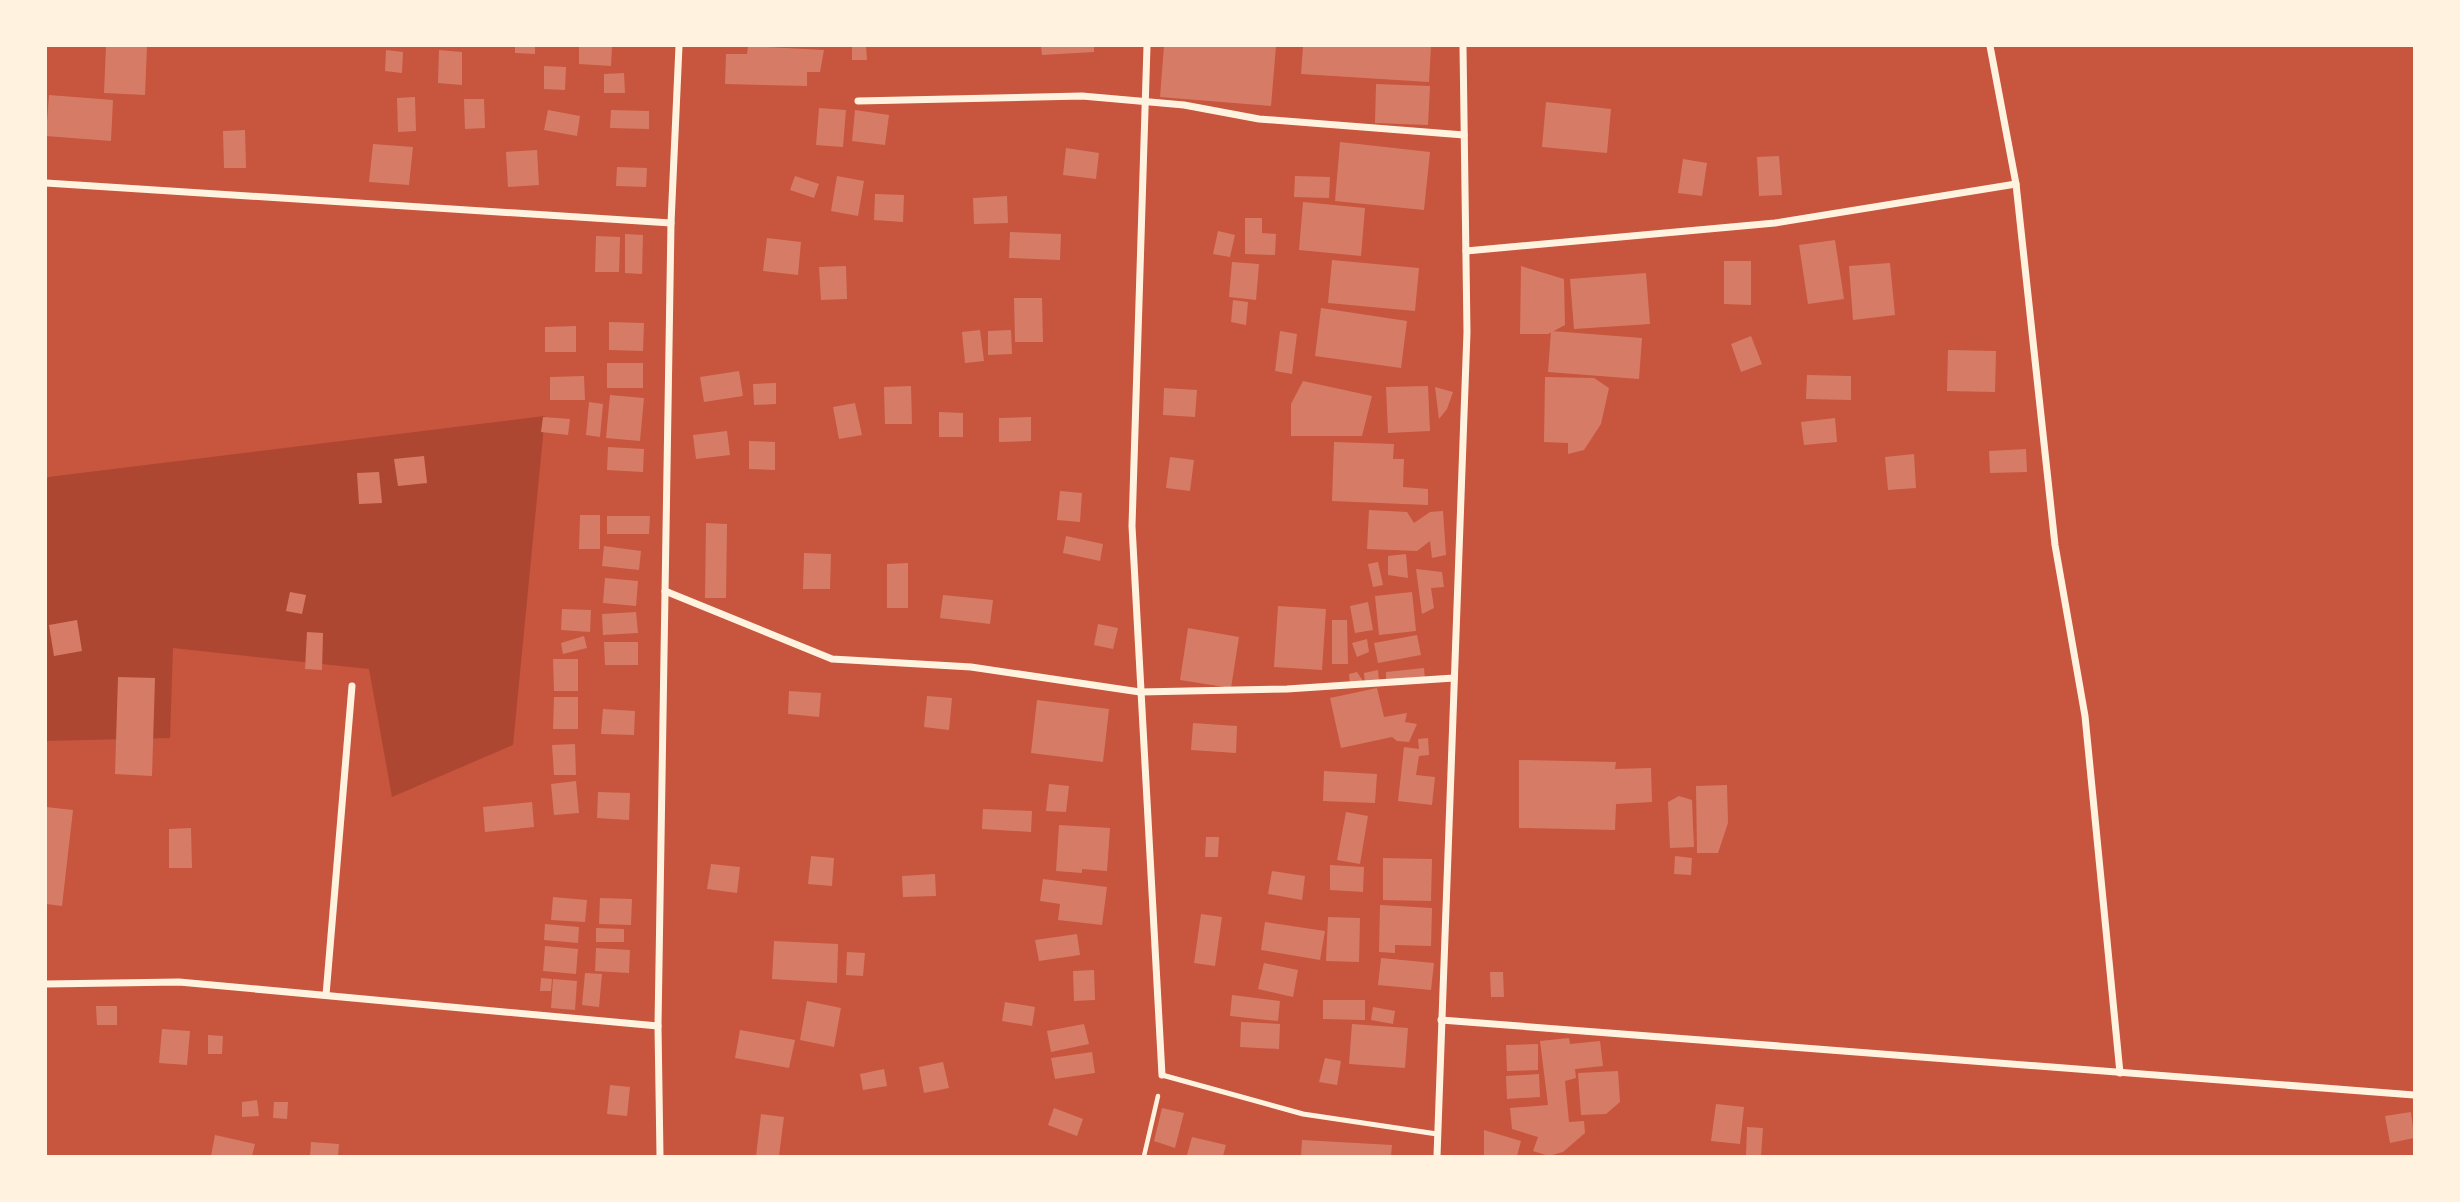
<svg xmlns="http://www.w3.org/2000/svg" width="2460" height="1202" font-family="Georgia,serif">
<rect width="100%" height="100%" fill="#c8553d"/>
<path fill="#ae4732" d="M545 416 513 745 392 797 369 669 173 648 170 738 46 741V481L48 477Z"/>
<g fill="#d67c66">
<path d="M106 46H147L145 95 104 93Z"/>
<path d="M515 46H535V54L515 53Z"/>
<path d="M579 46H612L611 66 579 64Z"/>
<path d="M748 46 824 50 820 72H807V86L725 84 726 54H747Z"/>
<path d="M852 46H866L867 60H852Z"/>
<path d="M1041 46H1094V52L1042 55Z"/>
<path d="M1164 46H1276L1271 106 1160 97Z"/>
<path d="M1303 46H1431L1429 82 1301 74Z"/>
<path d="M386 50 403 52 402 73 385 71Z"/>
<path d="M439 50 462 52V85L438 83Z"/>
<path d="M544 66 566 67 565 90 544 89Z"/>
<path d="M624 73 625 93H604V74Z"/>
<path d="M1376 84 1430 86 1428 125 1375 123Z"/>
<path d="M49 95 113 100 111 141 46 136Z"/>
<path d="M415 97 416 131 398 132 397 98Z"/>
<path d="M464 99H484L485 128 465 129Z"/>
<path d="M1546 102 1611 109 1607 153 1542 147Z"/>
<path d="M819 108 846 110 843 147 816 145Z"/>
<path d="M548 110 580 116 577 136 544 130Z"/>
<path d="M611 110 649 111V129L610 128Z"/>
<path d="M855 110 889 115 885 145 852 141Z"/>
<path d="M245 130 246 168H224L223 131Z"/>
<path d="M1340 142 1430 152 1424 210 1335 201Z"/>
<path d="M373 144 413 147 409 185 369 182Z"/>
<path d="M1066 148 1099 153 1096 179 1063 175Z"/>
<path d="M537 150 539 185 508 187 506 152Z"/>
<path d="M1779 156 1782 195 1759 196 1757 157Z"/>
<path d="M1683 159 1707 163 1702 196 1678 193Z"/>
<path d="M617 167 647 168 646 187 616 186Z"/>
<path d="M795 176 819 184 814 198 790 190Z"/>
<path d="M837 176 864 181 858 216 831 211Z"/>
<path d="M1295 176 1330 177 1329 198 1294 197Z"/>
<path d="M875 194 904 195 903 222 874 220Z"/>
<path d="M1007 196 1008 223 974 224 973 198Z"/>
<path d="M1303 202 1365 208 1361 256 1299 250Z"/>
<path d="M1245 218H1262V233L1276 234 1275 255 1245 254Z"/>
<path d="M1218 231 1235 235 1230 257 1213 254Z"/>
<path d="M1010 232 1061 234 1060 260 1009 258Z"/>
<path d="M625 234 643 235 642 274 625 273Z"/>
<path d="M596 236 620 237 619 272H595Z"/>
<path d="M767 238 801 242 798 275 763 271Z"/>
<path d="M1835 240 1844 299 1808 304 1799 245Z"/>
<path d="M1332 260 1419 268 1415 311 1328 303Z"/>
<path d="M1724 261H1751V305L1724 304Z"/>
<path d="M1232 262 1259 264 1256 300 1229 297Z"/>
<path d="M1890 263 1895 315 1853 320 1849 266Z"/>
<path d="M846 266 847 299 821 300 819 267Z"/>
<path d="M1521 266 1564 279 1565 325 1548 334H1520Z"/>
<path d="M1646 273 1650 324 1574 329 1570 279Z"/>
<path d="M1014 298H1042L1043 342H1015Z"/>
<path d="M1233 300 1248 302 1246 325 1231 322Z"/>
<path d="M1321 308 1407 321 1401 368 1315 356Z"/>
<path d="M609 322 644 323 643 351 609 350Z"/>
<path d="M576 326V352H545V327Z"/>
<path d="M980 330 984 361 965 363 962 332Z"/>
<path d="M1011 330 1012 354 988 355V331Z"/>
<path d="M1280 331 1297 334 1292 374 1275 371Z"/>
<path d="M1551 331 1642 338 1639 379 1548 372Z"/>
<path d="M1751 336 1762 364 1741 372 1731 344Z"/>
<path d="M1948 350 1996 351 1995 392 1947 391Z"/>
<rect x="607" y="363" width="36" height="25"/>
<path d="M739 371 743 396 704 402 700 377Z"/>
<path d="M1807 375 1851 376V400L1806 399Z"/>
<path d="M584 376 585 400H550V377Z"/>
<path d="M1545 377 1594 378 1609 388 1601 424 1584 450 1568 454V443L1544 442Z"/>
<path d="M1303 381 1372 396 1362 436H1291V404Z"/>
<path d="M776 383V404L754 405 753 384Z"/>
<path d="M911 386 912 424H885L884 387Z"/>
<path d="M1428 386 1430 431 1388 433 1386 387Z"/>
<path d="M1435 387 1453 392 1447 409 1439 419Z"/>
<path d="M1164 388 1197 390 1195 417 1163 415Z"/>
<path d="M610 395 644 398 640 441 606 438Z"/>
<path d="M589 402 603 404 600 437 586 435Z"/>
<path d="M855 403 862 435 839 439 833 407Z"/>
<path d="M939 412 963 413V437H939Z"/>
<path d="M543 417 570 419 568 435 541 432Z"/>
<path d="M1031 417V441L999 442V418Z"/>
<path d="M1835 418 1837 442 1804 445 1801 422Z"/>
<path d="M727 431 730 455 696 459 693 435Z"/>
<path d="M749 441 775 442V470L749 469Z"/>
<path d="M1334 442 1394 444 1393 459H1404L1403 487 1428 489V505L1332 501Z"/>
<path d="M608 447 644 449 643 472 607 470Z"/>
<path d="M2026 449 2027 472 1990 473 1989 451Z"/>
<path d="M1914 454 1916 488 1888 490 1885 457Z"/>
<path d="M424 456 427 483 398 486 394 459Z"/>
<path d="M1170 457 1194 460 1190 491 1166 488Z"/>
<path d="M379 472 382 503 359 504 357 473Z"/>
<path d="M1060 491 1082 493 1080 522 1057 520Z"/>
<path d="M1369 510 1407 512 1414 523 1430 512 1443 511 1446 555 1432 558 1430 541 1417 551 1367 549Z"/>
<path d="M580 515H600V549H579Z"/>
<path d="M607 516H650L649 534H607Z"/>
<path d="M706 523 727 524 726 598H705Z"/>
<path d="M1066 536 1103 544 1100 561 1063 553Z"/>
<path d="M604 546 641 551 639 570 602 566Z"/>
<path d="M804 553 831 554 830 589H803Z"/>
<path d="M1406 554 1408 578 1388 575V556Z"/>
<path d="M1378 562 1383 585 1373 587 1368 564Z"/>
<path d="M908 563V608H887V564Z"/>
<path d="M1416 569 1442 572 1444 587 1431 588 1434 608 1422 614Z"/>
<path d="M605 578 638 581 636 606 603 603Z"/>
<path d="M290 592 306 595 302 614 286 611Z"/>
<path d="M1412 592 1416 631 1379 635 1375 596Z"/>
<path d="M943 595 993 600 990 624 940 618Z"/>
<path d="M1368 602 1373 630 1355 633 1350 606Z"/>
<path d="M1278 606 1326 609 1322 670 1274 667Z"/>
<path d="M562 609 591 610 590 632 561 630Z"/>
<path d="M636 612 638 633 603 635 602 614Z"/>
<path d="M77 620 82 651 54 656 49 625Z"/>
<path d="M1332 620H1347L1348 664H1332Z"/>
<path d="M1098 624 1118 628 1113 649 1094 645Z"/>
<path d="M1188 628 1239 637 1231 688 1180 680Z"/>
<path d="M307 632 323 633 322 670 305 669Z"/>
<path d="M1417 635 1421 655 1378 663 1374 643Z"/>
<path d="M584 636 587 648 563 654 561 643Z"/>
<path d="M1367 639 1369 652 1357 657 1352 643Z"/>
<path d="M604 642H638V665H605Z"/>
<path d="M553 659H578V691H554Z"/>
<path d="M1424 668 1425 680 1386 683V672Z"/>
<path d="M1378 670 1379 683 1365 684 1364 673Z"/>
<path d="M1357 672 1365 684 1350 685 1349 674Z"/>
<path d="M118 677 155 678 152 776 115 774Z"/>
<path d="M1377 688 1384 717 1407 713 1405 722 1417 724 1409 742 1397 741 1392 737 1341 748 1330 698Z"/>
<path d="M789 691 821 693 819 717 788 714Z"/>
<path d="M927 696 952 698 949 730 924 727Z"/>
<path d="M554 697H578V729H553Z"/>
<path d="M1037 700 1109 709 1103 762 1031 753Z"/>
<path d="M603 709 635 711 634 735 601 734Z"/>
<path d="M1193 723 1237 726 1236 753 1191 750Z"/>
<path d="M1428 738 1429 755 1419 756 1416 775 1435 777 1432 805 1398 801 1404 747 1419 749 1418 739Z"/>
<path d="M575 744 576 775H554L552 745Z"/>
<path d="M1519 760 1616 762 1615 769 1651 768 1652 802 1616 804 1615 830 1519 828Z"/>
<path d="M1324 771 1377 774 1375 803 1323 801Z"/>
<path d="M576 781 579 813 554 815 551 784Z"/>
<path d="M1049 784 1069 786 1066 812 1046 811Z"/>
<path d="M1727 785 1728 823 1718 853H1697L1696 786Z"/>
<path d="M598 792 630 793 629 820 597 818Z"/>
<path d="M1679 796 1692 800 1694 847 1670 848 1668 802Z"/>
<path d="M532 802 534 827 485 832 483 807Z"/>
<path d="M46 807 73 810 62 906 46 904Z"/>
<path d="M983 809 1032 811 1031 832 982 829Z"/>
<path d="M1346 812 1368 816 1360 864 1337 860Z"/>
<path d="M1059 825 1110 828 1107 871 1082 869V873L1056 871Z"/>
<path d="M191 828 192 868H169V829Z"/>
<path d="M1206 837H1219L1218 857H1205Z"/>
<path d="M811 856 834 858 832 886 808 884Z"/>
<path d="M1675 856 1692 858 1691 875 1674 874Z"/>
<path d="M1383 858 1432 859 1431 901 1383 900Z"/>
<path d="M711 864 740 867 737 893 707 889Z"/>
<path d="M1330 865 1364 867 1363 892 1330 890Z"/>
<path d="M1272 871 1305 876 1302 900 1268 894Z"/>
<path d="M935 874 936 896 903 897 902 876Z"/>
<path d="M1043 879 1107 887 1102 925 1058 920 1060 904 1040 901Z"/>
<path d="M553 897 587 900 585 922 551 920Z"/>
<path d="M600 898 632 899 631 925 599 924Z"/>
<path d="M1380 905 1432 908 1431 946 1395 945V953L1379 952Z"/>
<path d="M1201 914 1222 917 1215 966 1194 963Z"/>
<path d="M1328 917 1360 918 1359 962 1326 961Z"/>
<path d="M1265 922 1325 931 1320 960 1261 950Z"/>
<path d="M545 924 579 927 578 943 544 940Z"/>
<path d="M596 928 624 929V942H596Z"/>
<path d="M1077 934 1080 955 1039 961 1035 940Z"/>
<path d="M774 941 838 944 837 983 772 979Z"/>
<path d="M545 946 578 949 576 974 543 971Z"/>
<path d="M596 948 630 950 629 973 595 971Z"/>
<path d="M847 952 865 953 863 976 846 975Z"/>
<path d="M1381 958 1434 963 1431 990 1378 985Z"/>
<path d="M1264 963 1298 970 1293 997 1258 989Z"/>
<path d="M1094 970 1095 1000 1074 1001 1073 971Z"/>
<path d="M1490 972H1503L1504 997H1491Z"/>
<path d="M585 973 602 974 599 1007 582 1005Z"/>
<path d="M541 978 552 979 551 991H540Z"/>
<path d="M553 979 577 981 575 1010 551 1008Z"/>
<path d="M1232 995 1280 1001 1278 1021 1230 1016Z"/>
<path d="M1323 1000H1365V1020L1323 1019Z"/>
<path d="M807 1001 841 1008 834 1047 800 1040Z"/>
<path d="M1005 1002 1035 1007 1032 1026 1002 1021Z"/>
<path d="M96 1006H117V1025H97Z"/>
<path d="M1373 1007 1395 1011 1393 1024 1371 1020Z"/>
<path d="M1241 1022 1280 1024 1279 1049 1240 1047Z"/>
<path d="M1084 1024 1089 1044 1051 1052 1047 1031Z"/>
<path d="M1352 1024 1408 1028 1405 1068 1349 1064Z"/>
<path d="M162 1029 190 1031 187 1065 159 1063Z"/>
<path d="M740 1030 795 1040 789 1068 735 1058Z"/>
<path d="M208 1035 223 1036 222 1054H208Z"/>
<path d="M1569 1038 1570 1044 1600 1041 1603 1066 1575 1069 1576 1078 1565 1081 1569 1122 1584 1121 1585 1133 1563 1152 1549 1156 1533 1151 1538 1137 1512 1129 1510 1108 1548 1105 1540 1041Z"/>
<path d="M1538 1044V1070L1507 1071 1506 1045Z"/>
<path d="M1092 1052 1095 1073 1055 1079 1051 1058Z"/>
<path d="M1325 1058 1341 1061 1337 1085 1319 1082Z"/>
<path d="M943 1062 949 1088 924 1093 919 1067Z"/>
<path d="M884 1069 887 1086 863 1090 860 1074Z"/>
<path d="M1618 1071 1620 1102 1606 1114 1581 1115 1578 1073Z"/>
<path d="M1539 1074 1540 1097 1507 1099 1506 1076Z"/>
<path d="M610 1085 630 1087 627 1116 607 1114Z"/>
<path d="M257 1100 259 1116 242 1117V1102Z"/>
<path d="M274 1102H288L287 1119 273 1118Z"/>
<path d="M1716 1104 1744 1107 1740 1144 1711 1141Z"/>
<path d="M1054 1108 1083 1119 1077 1136 1048 1125Z"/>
<path d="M1162 1108 1184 1113 1175 1148 1154 1141Z"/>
<path d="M2411 1112 2414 1138 2390 1143 2385 1116Z"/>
<path d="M761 1114 784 1117 779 1156H756Z"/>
<path d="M1747 1127 1763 1128 1761 1156 1746 1155Z"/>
<path d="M1484 1130 1521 1141 1517 1156H1484Z"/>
<path d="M215 1135 255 1144 252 1156H211Z"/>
<path d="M1192 1137 1226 1145 1223 1156 1187 1155Z"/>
<path d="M1302 1140 1392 1145 1391 1156H1301Z"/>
<path d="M311 1142 339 1144 338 1156H310Z"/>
</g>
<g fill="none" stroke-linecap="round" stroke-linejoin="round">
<path stroke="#fff3e0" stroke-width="4.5" d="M1144 1156 1158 1096"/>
<path stroke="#fff3e0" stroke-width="5" d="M1162 1075 1303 1114 1437 1134"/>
<g stroke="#fff3e0" stroke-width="7">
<path d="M1147 46 1132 526 1162 1075"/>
<path d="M1990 46 2016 184 2055 545 2085 716 2120 1073"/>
<path d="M858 101 1082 96 1184 105 1259 119 1464 135"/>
<path d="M46 183 671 223"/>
<path d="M1466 251 1775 223 2016 184"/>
<path d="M665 591 832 659 971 667 1140 692 1287 689 1454 678"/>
<path d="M46 984 179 982 658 1026"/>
<path d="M326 995 352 686"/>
<path d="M1441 1020 2414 1095"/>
<path d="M660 1156 658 1026 671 223 679 46"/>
<path d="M1437 1156 1467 332 1463 46"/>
</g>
</g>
<rect width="2460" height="1202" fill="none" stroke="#fff3e0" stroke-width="94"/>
</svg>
